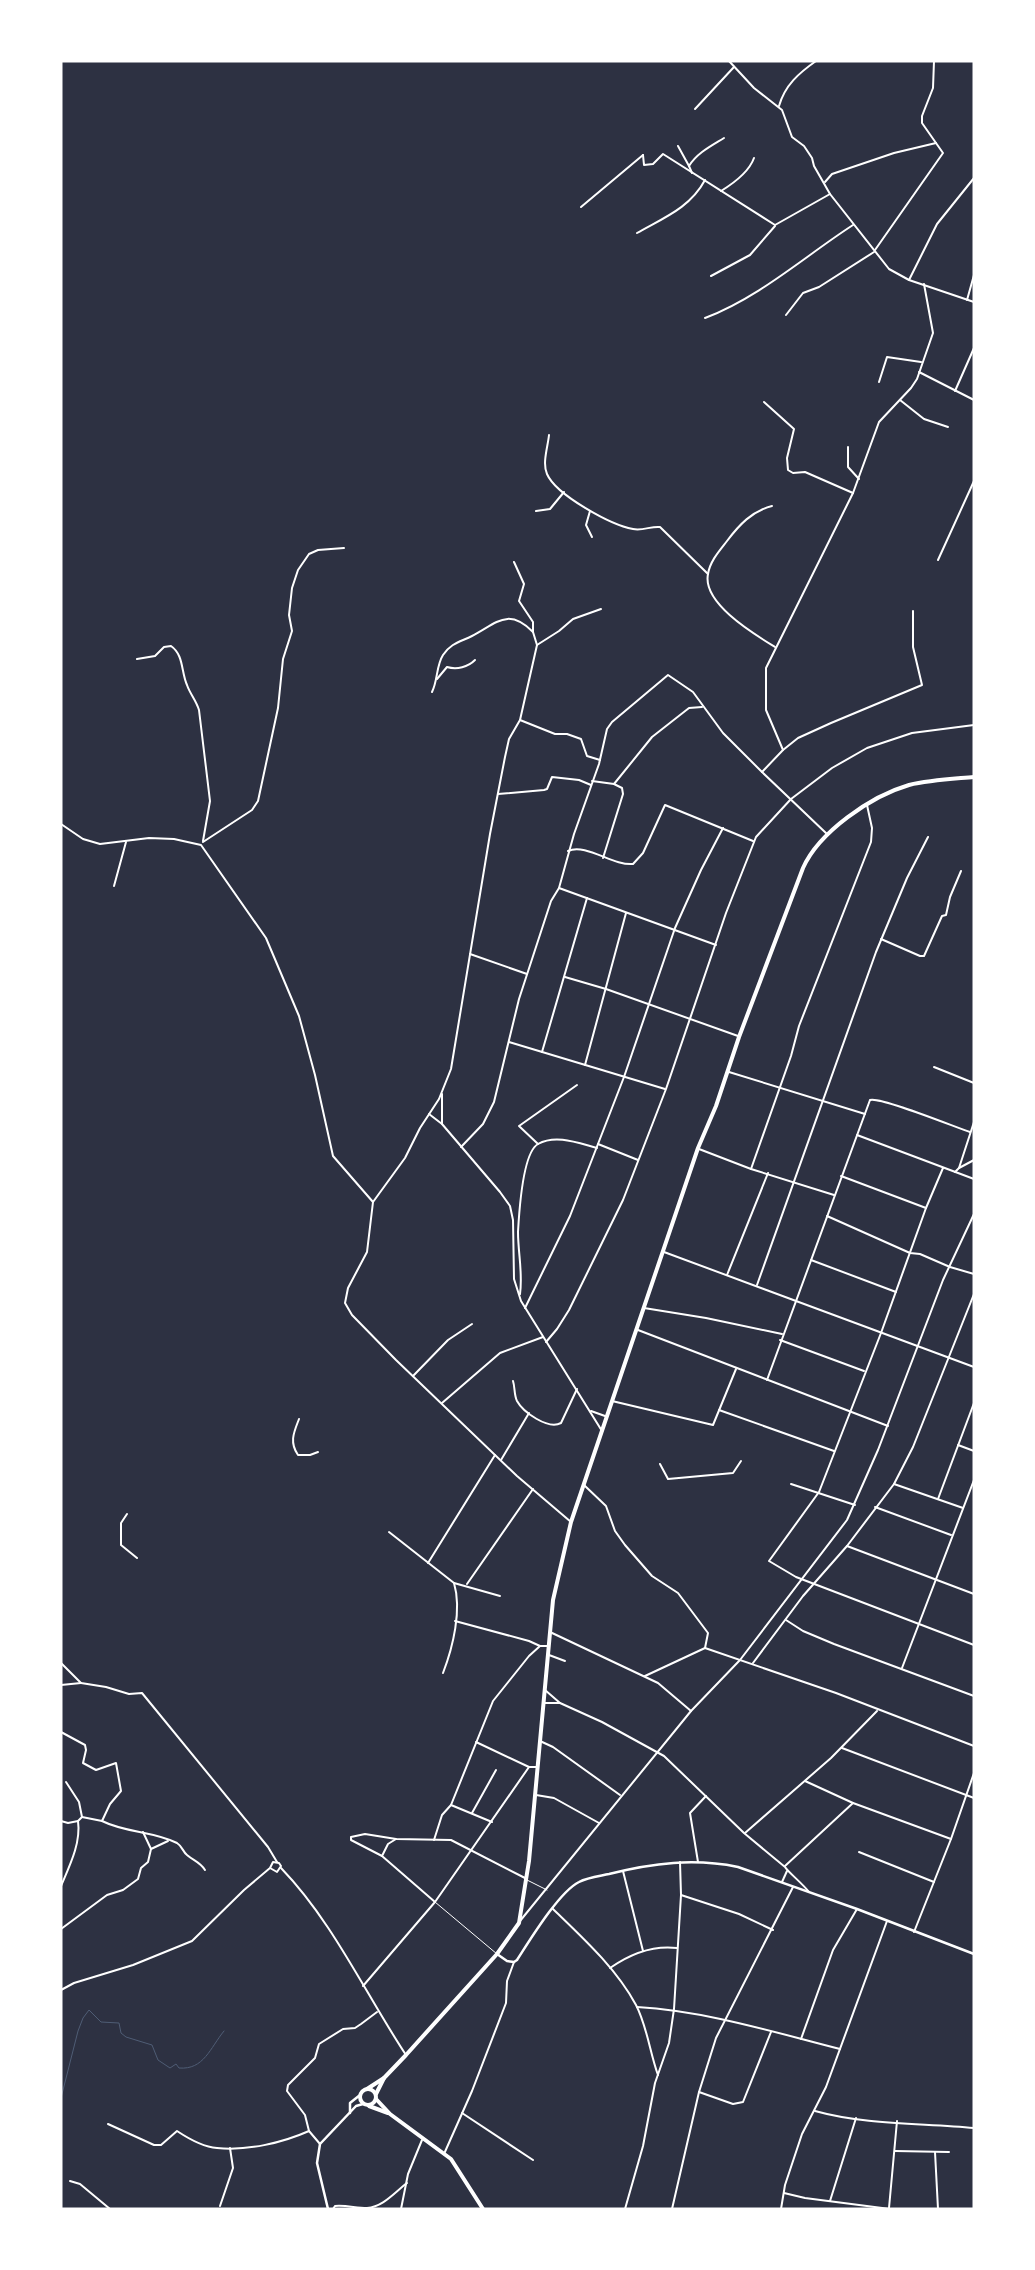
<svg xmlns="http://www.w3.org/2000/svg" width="1035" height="2270" font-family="'Golos Text',sans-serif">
<rect width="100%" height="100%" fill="#2d3142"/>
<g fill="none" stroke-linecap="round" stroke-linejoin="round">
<path stroke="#4f5d75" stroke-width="1" d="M61 2098 78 2031 83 2018 89 2010 101 2022 119 2023 121 2033 126 2037 152 2045 158 2060 170 2068 176 2064 179 2068C204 2070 210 2048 224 2031"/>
<g stroke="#fff" stroke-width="1">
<path d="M527 1880 547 1890"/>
<path d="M435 1902 497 1954"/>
</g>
<g stroke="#fff" stroke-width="2">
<path d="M729 61 754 88 782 110 792 137 804 146 812 158 814 166 830 194 889 269 909 280 974 302"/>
<path d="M779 106C785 85 799 73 816 61"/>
<path d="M695 109 734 67"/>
<path d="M678 146 689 166"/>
<path d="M643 155 644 165 653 164 663 154 775 225 830 194"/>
<path d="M692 173 689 166C697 153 711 146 724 138"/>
<path d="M825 182 832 174 894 153 936 143"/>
<path d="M721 191C734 183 749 172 754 158"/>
<path d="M581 207 643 155"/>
<path d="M637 233C663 218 690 208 705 180"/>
<path d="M875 250 943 153 922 123V116L933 88 934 61"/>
<path d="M711 276 750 255 775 226"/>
<path d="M909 280 937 224 974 178"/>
<path d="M967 300 974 275"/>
<path d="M786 315 803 293 819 287 874 252"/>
<path d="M705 318C760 297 805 256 853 225"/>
<path d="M919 372 974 400"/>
<path d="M879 382 887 357 921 362"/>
<path d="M955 391 974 348"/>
<path d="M900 400 924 419 948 427"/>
<path d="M764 402 794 429 787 458 788 470 793 473 805 472 853 493"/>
<path d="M549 435C548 446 542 463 547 474 556 495 611 525 633 529 643 531 651 526 660 527L708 574"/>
<path d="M848 447V467L859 479"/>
<path d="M772 506C752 511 739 525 727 541 720 550 710 561 708 574 702 603 754 634 775 647"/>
<path d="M536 511 550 509 564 492"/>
<path d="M590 511 586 525 592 537"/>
<path d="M938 560 974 481"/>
<path d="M514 562 524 584 519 601 533 622V632L537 645 520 720 509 739 505 757 490 834 451 1069 439 1099 420 1128 405 1158 373 1202 367 1252 348 1288 345 1303 352 1315 396 1360 517 1476 571 1522"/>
<path d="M537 645 559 631 573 619 601 609"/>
<path d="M137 659 155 656 164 647 171 646C184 655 181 672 187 685 190 694 196 700 199 710L210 801 203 841"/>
<path d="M437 679 447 667C457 670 468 667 475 660"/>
<path d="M432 692C438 680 436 666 443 655 451 643 460 642 472 636 497 623 508 607 533 632"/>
<path d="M520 720 555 734H567L581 739 587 756 600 760"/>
<path d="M783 750 798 738 831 723 922 685 913 647V611"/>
<path d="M592 781 614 784 652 737 689 708 702 707"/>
<path d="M498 794 544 790 547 789 552 777 579 780 591 785"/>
<path d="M61 824 83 839 100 844 149 838 174 839 201 845 266 938 299 1016 315 1075 333 1156 373 1202"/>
<path d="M827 834 762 772 783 750 766 710V668L853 493 879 422 911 388 917 379 933 333 924 284"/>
<path d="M203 842 252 810 258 801 278 708 283 659 292 631 289 615 292 588 298 570 309 554 318 550 344 548"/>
<path d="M568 851C586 843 613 866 633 864L643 853 665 805 753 841"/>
<path d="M603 858 623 794 622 788 614 784"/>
<path d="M114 886 126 842"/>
<path d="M559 888 716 945"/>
<path d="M881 939 920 956H924L942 916 946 915 950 897 961 871"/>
<path d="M470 954 527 974"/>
<path d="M565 977 606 989 738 1036"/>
<path d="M509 1042 665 1089"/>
<path d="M542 1052 587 898"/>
<path d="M585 1065 626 913"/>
<path d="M934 1067 974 1083"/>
<path d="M729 1072 865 1114"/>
<path d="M442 1094V1124"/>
<path d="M429 1114 442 1124 500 1192 510 1206 513 1220 514 1279 521 1301 602 1431"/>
<path d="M857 1135 974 1179"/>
<path d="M538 1144 519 1126 577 1085"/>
<path d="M598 1144 638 1160"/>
<path d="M461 1147 483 1124 494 1102 519 999 551 901 559 888 574 834 599 764 607 729 612 722 668 675 693 692 723 733 762 772"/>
<path d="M699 1149 751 1169 834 1195"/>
<path d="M943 1168 926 1208 881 1333 819 1492 769 1561 796 1577 974 1645"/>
<path d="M959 1168 974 1160"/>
<path d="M751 1169 791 1056 799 1026 871 842 872 828 867 805"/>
<path d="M955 1172 959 1168 974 1122"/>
<path d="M841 1176 926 1208"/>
<path d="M827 1216 910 1253 920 1254 950 1267 974 1274"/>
<path d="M664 1252 974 1367"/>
<path d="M811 1260 896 1292"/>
<path d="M727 1275 768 1173"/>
<path d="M757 1285 876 952 907 878 928 837"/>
<path d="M520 1294C523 1273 518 1253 518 1232 519 1215 522 1153 538 1144 556 1134 578 1143 597 1148"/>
<path d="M525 1308 570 1216 624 1077 675 928 701 870 723 828"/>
<path d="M644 1308 706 1318 782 1334"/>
<path d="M638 1330 888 1426"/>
<path d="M780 1340 864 1371"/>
<path d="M546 1342 557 1329 569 1310 623 1200 666 1089 726 913 756 837 791 799 832 768 867 748 912 733 974 725"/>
<path d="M413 1376 448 1340 472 1324"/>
<path d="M767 1380 870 1100C879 1096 955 1127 970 1132"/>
<path d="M513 1381C515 1387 514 1395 517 1401 523 1412 548 1430 561 1423L577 1389"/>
<path d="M612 1401 713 1425 736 1369"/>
<path d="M442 1403 500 1353 543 1337"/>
<path d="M719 1410 834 1451"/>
<path d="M591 1411 605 1416"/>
<path d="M299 1419C294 1432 289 1442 298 1455H310L318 1452"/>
<path d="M958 1445 974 1451"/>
<path d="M501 1460 529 1413"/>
<path d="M660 1464 668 1479 733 1473 741 1461"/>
<path d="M791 1484 855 1505"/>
<path d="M894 1484 963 1508"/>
<path d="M584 1485 606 1506 615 1531 625 1545 652 1576 678 1593 708 1633 705 1648"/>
<path d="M938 1499 974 1403"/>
<path d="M875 1507 951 1535"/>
<path d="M127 1514 121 1523V1545L137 1558"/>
<path d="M389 1532 454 1583 500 1596"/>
<path d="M847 1546 974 1594"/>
<path d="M428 1563 495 1455"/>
<path d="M467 1584 533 1489"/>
<path d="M786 1620 803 1631 834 1644 974 1696"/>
<path d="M455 1621 529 1641 540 1646"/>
<path d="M550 1632 658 1683 691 1711"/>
<path d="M549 1655 565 1661"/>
<path d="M61 1663 81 1683 106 1687 129 1694 142 1693 268 1847 277 1862"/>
<path d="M753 1663 803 1596 847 1546 894 1484 913 1447 974 1294"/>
<path d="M902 1668 974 1480"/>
<path d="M443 1673C453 1647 462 1610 454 1583"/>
<path d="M645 1676 705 1648 836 1693 974 1746"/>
<path d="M61 1685 81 1683"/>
<path d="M545 1690 560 1703 602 1722 664 1756 744 1833 785 1867C788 1872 803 1884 809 1892"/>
<path d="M545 1703H560"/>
<path d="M61 1732 85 1745 86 1750 83 1763 96 1770 116 1763 121 1791 110 1804 102 1821 82 1817"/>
<path d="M540 1741 553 1747 620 1795"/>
<path d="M476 1742 529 1767H538"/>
<path d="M842 1748 974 1798"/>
<path d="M805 1781 853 1803 951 1839"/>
<path d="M536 1795 554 1798 599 1823"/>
<path d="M451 1805 492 1822"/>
<path d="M472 1813 496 1770"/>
<path d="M61 1821 68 1823 78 1821"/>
<path d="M102 1821C126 1833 153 1831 177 1843 182 1846 183 1852 187 1855 194 1861 200 1862 205 1870"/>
<path d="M143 1832 151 1849 168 1841"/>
<path d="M745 1833 831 1758 877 1711"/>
<path d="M396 1839 388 1844 382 1856 435 1902"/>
<path d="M434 1840 442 1815 451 1805 493 1701 529 1656 540 1646H548"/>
<path d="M859 1852 934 1882"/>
<path d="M382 1856 351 1840V1837L365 1834 396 1839 451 1840 525 1878"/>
<path d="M698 1862 690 1813 706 1796"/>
<path d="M785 1866 853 1803"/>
<path d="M281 1868C333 1922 365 1993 406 2055"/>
<path d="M623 1871 643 1951"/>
<path d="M782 1882 787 1871"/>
<path d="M61 1886C70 1865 81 1843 78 1821L82 1817 79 1802 66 1782"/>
<path d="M681 1895 739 1914 773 1930"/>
<path d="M553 1909C583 1938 616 1968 636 2005 647 2026 650 2053 658 2075"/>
<path d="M520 1921 691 1711 740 1660 847 1520 878 1450 943 1280 974 1214"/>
<path d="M61 1929 107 1895 123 1890 138 1879 141 1868 148 1862 151 1849"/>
<path d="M914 1932 951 1839 974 1773"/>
<path d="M610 1968C630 1954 652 1945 677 1948"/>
<path d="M363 1986 435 1902 529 1767"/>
<path d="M61 1990 74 1983 133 1965 192 1941 244 1890 270 1868 273 1862 279 1863 281 1866 277 1872 270 1868"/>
<path d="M637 2007C706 2011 773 2032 840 2049"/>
<path d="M801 2039 833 1950 857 1909"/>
<path d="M699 2092 733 2104 743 2102 771 2032"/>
<path d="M815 2111C865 2125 922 2123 974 2128"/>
<path d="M462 2113 533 2160"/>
<path d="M108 2124 154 2145H161L177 2131C189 2139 203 2147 217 2148 247 2151 282 2143 309 2131L320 2144"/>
<path d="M309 2131 305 2115 287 2091 288 2085 315 2058 319 2044 343 2029 355 2028 361 2024 377 2012"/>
<path d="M895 2151 949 2152"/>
<path d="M935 2152 938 2209"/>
<path d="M444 2154 472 2091 506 2003 507 1981 514 1962"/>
<path d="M70 2181 80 2184 110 2209"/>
<path d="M784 2193 805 2198 890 2209"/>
<path d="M830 2201 856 2118"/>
<path d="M220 2206 233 2168 230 2148"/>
<path d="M889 2208 897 2121"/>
<path d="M333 2209 335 2206C346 2205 356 2208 367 2208 383 2207 395 2192 407 2183"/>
<path d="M401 2209 408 2174 422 2140"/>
<path d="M625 2209 643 2146 655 2083 669 2043 674 2009 681 1895 680 1862"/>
<path d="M672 2209 699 2092 716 2038 793 1887"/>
<path d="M781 2209 785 2185 802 2134 826 2087 887 1921"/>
</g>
<g stroke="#fff" stroke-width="2.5">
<path d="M497 1954 507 1961 514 1962 517 1960C530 1940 559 1892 579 1882 588 1877 600 1876 609 1874 653 1863 694 1858 738 1867L857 1909 974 1954"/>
<path d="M350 2113V2103L360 2095"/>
<path d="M328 2209 317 2163 320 2144 356 2106 363 2104"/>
</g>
<g stroke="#fff" stroke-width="4">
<circle cx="368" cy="2097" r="8"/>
<path d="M367 2089 384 2078 406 2055 497 1954 519 1923 529 1861 553 1600 571 1522 698 1148 716 1106 739 1037 803 868C819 832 871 796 909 785 930 780 952 779 974 777"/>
<path d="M376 2094 384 2078"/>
<path d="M376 2099 390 2114 451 2159 483 2209"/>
<path d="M369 2106 388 2113"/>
</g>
</g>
<rect width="1035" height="2270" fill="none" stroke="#ffffff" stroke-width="125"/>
</svg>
